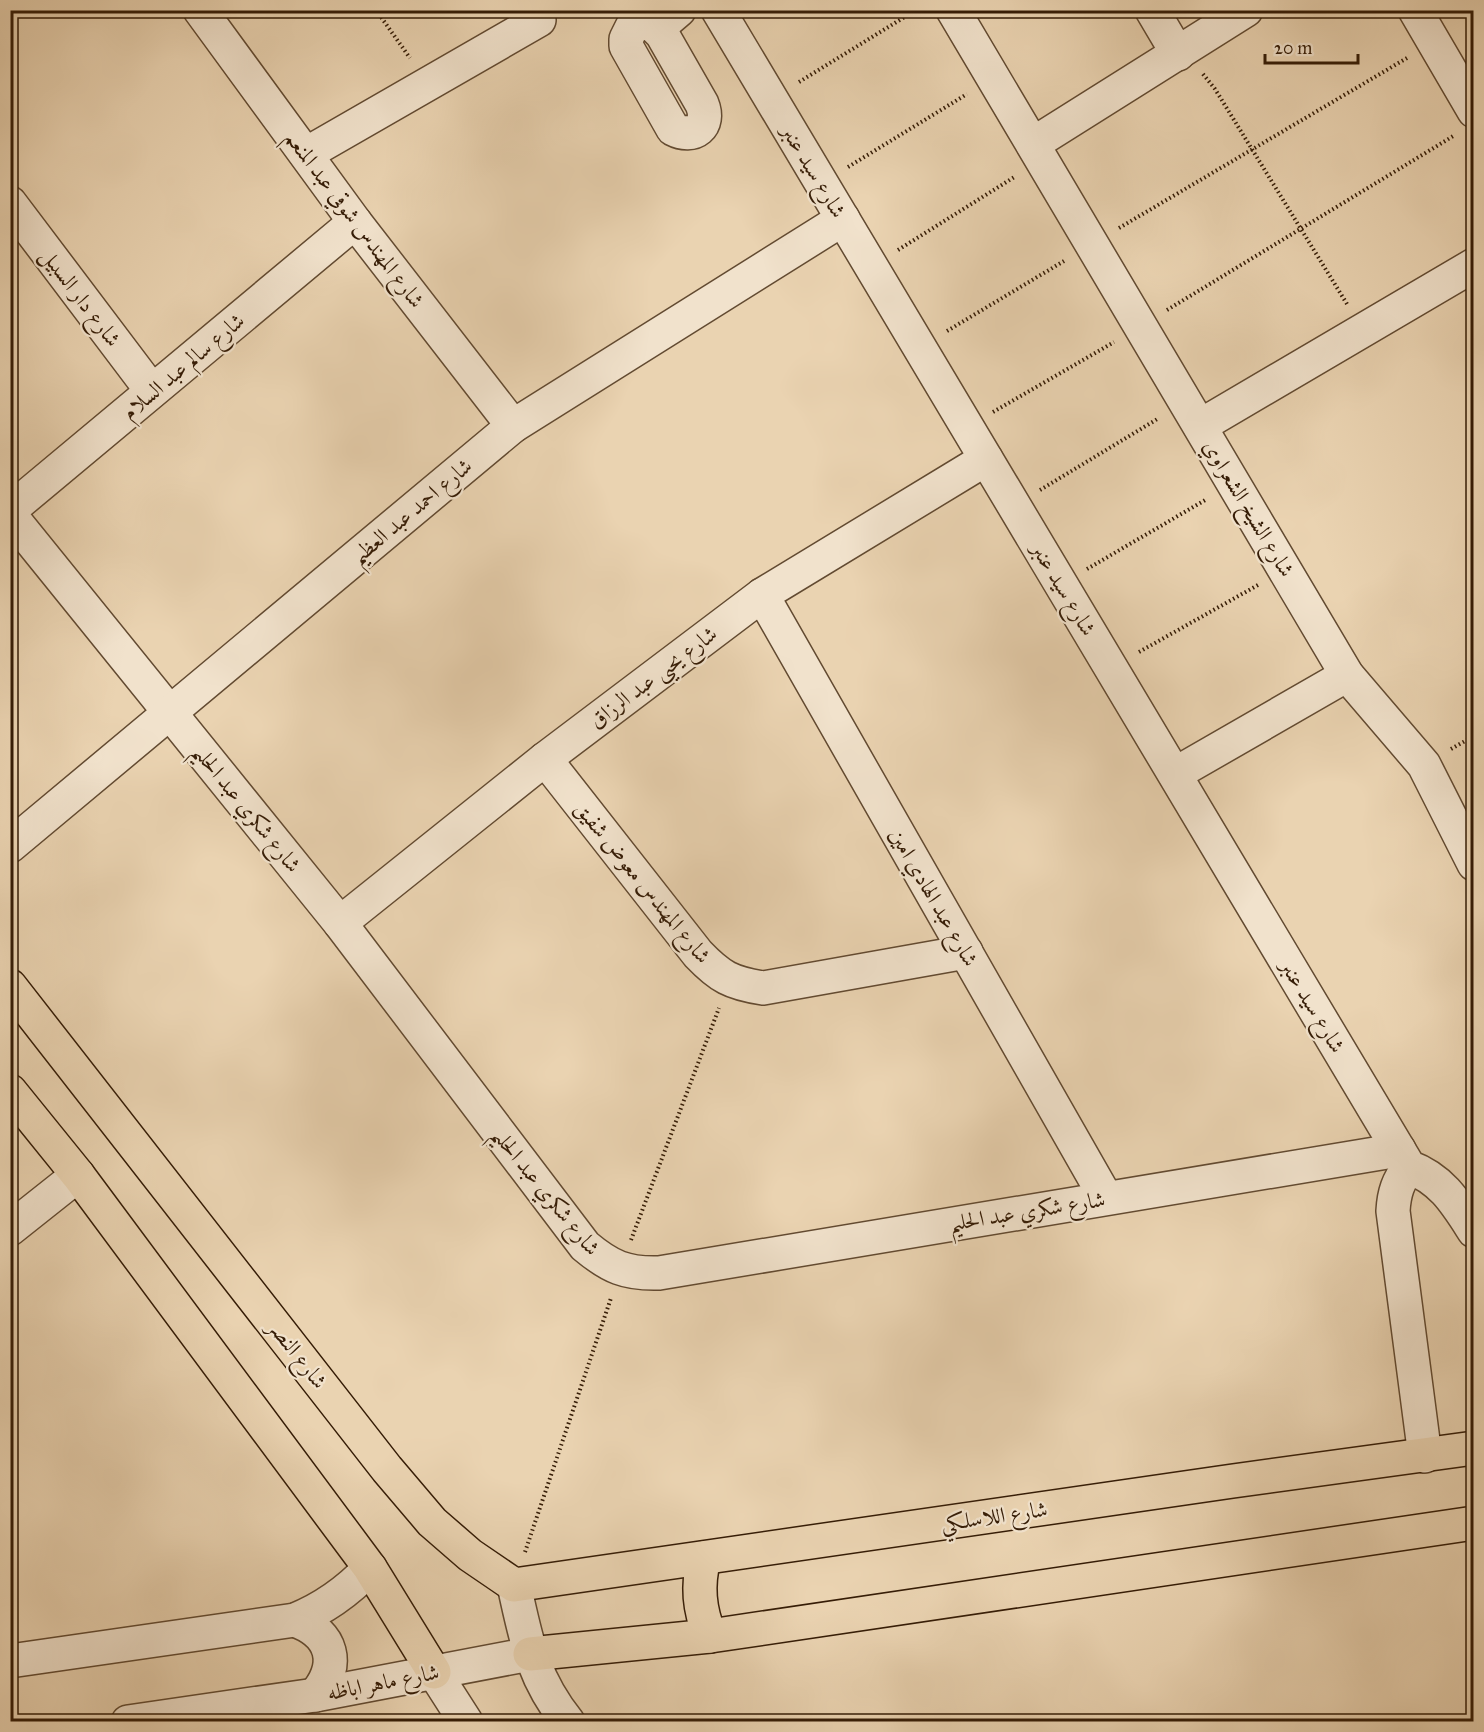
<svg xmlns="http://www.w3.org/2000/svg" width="1484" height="1732" font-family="'IM FELL Great Primer',Amiri,serif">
<rect width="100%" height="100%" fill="#ead3b1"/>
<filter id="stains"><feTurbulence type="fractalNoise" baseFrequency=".00333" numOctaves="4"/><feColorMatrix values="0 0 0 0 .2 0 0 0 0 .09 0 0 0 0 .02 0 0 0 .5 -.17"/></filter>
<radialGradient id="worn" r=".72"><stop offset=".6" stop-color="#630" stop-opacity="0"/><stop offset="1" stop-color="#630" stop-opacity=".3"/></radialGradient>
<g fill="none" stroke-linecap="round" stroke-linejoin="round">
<g stroke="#624a31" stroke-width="36">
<g id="minor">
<path d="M200 10 355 222 513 426"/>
<path d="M718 10 1409 1167C1442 1179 1456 1203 1474 1231"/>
<path d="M953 10 1347 675 1424 765 1474 864"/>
<path d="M1152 10 1178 54"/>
<path d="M1415 10 1474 111"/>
<path d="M645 22 652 24 662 34 702 104C711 126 694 140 673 129L626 46V39L632 27Z"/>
<path d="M658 28 679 10"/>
<path d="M1033 144 1246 10"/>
<path d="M306 154 539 20"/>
<path d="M10 203 152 391"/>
<path d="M1200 426 1474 265"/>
<path d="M10 510 355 222"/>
<path d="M10 515 340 923 585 1246C610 1267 626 1274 659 1273L1399 1150"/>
<path d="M762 595 1106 1198"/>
<path d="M545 759 698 954C720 977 731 983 763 988L966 952"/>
<path d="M1175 774 1347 675"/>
<path d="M10 846 513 426 843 219"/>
<path d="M340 923 545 759 762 595 986 459"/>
<path d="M1409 1167C1398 1181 1394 1193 1393 1211L1425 1456"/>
<path d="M10 1229 78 1175"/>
<path d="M514 1585C526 1639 532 1677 568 1722"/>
<path d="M295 1620C333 1634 341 1664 315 1695"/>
<path d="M10 1661 295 1620C325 1608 348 1591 370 1568"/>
<path d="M434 1672 466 1722"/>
<path d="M128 1722 315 1695 530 1654"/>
</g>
</g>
<g stroke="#351c06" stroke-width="36">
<g id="major">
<path d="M10 986 387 1469 432 1522 470 1555 514 1585 1233 1481 1474 1448"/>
<path d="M10 1091 78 1175 370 1568 434 1672"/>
<path d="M704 1558C697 1586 699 1609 710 1636"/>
<path d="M530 1654 710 1636 1474 1523"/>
</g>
</g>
<g stroke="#351c06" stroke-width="4" stroke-dasharray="1.5 3" stroke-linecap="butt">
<path d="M376 10 410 58"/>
<path d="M1203 74 1215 89 1347 304"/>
<path d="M799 82 916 10"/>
<path d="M848 167 967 94"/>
<path d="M1119 228 1407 58"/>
<path d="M898 250 1016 176"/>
<path d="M1167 310 1455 135"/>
<path d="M947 331 1064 261"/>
<path d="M993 412 1114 342"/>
<path d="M1040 490 1159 418"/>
<path d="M1087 569 1207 499"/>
<path d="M1139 652 1258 585"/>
<path d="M1451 749 1474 736"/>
<path d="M631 1240 719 1008"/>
<path d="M525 1552 611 1298"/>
</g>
<use href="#minor" stroke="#f1e2cc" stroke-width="33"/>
<use href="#major" stroke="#ead3b1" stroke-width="33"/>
</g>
<g text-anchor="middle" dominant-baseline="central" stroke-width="4.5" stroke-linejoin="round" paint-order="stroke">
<g font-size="22" fill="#351c06" stroke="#f1e2cc">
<text transform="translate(814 171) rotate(59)">شارع سيد عنبر</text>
<text transform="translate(355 219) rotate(53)">شارع المهندس شوقي عبد المنعم</text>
<text transform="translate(81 297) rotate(53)">شارع دار السبيل</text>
<text transform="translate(183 366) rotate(-40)">شارع سالم عبد السلام</text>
<text transform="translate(1249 508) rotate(59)">شارع الشيخ الشعراوي</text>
<text transform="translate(411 511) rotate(-40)">شارع احمد عبد العظيم</text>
<text transform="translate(1064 589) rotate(59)">شارع سيد عنبر</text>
<text transform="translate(653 677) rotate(-37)">شارع يحيى عبد الرزاق</text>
<text transform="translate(247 808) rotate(51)">شارع شكري عبد الحليم</text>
<text transform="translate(643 882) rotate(51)">شارع المهندس معوض شفيق</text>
<text transform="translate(934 897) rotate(60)">شارع عبد الهادي امين</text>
<text transform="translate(1313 1006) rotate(59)">شارع سيد عنبر</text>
<text transform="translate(546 1191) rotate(51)">شارع شكري عبد الحليم</text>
<text transform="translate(1027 1211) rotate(-9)">شارع شكري عبد الحليم</text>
<text transform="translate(298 1354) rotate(52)">شارع النصر</text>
<text transform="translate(994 1516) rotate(-8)">شارع اللاسلكي</text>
<text transform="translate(383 1682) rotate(-11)">شارع ماهر اباظه</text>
</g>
</g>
<rect width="1484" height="1732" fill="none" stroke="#ead3b1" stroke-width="36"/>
<rect x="12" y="12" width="1460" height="1708" fill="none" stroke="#351c06" stroke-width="3"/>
<rect x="18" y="18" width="1448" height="1696" fill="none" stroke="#351c06" stroke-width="1.5"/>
<path d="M1265 54v9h93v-9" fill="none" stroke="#351c06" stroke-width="3"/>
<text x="1274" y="54" font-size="18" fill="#351c06" stroke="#f1e2cc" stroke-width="4.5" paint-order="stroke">20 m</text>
<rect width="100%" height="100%" filter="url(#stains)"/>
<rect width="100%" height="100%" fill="url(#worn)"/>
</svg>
